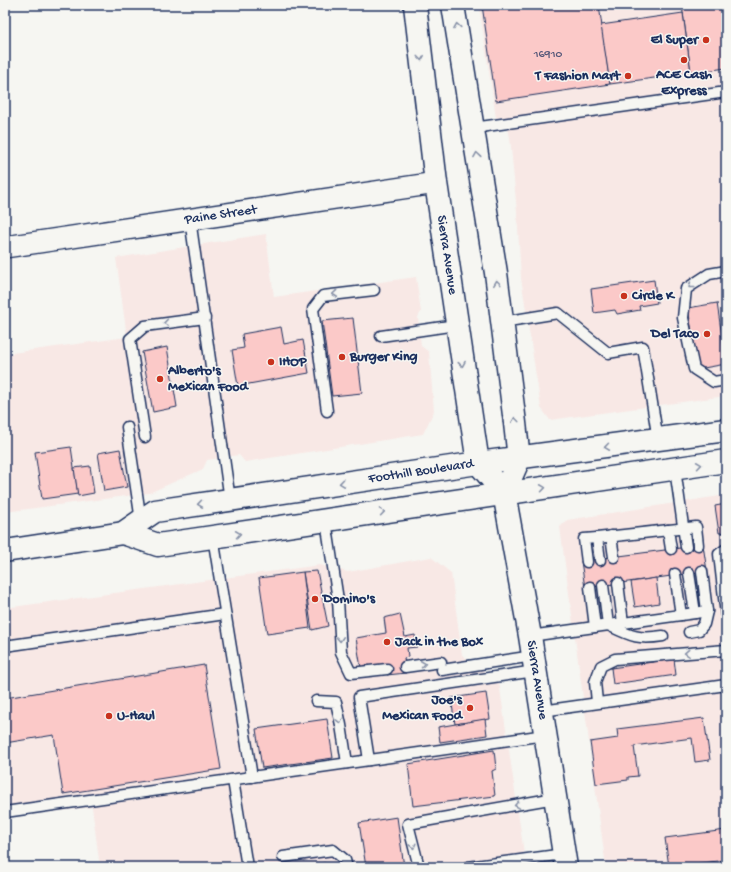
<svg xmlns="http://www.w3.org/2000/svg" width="731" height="872" font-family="'Gochi Hand',sans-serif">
<rect width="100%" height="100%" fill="#f6f6f2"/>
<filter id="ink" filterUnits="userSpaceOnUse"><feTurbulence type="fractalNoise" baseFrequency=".025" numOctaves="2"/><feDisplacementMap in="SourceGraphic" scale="8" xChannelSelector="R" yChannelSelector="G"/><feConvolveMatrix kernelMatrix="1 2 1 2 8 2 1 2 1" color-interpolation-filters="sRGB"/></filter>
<g filter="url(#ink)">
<g fill="#f8e8e5">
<path d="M479 5H726V396L550 420 541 408 521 278 517 212 510 137 505 117 496 118Z"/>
<path d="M266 234 274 297 416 277 421 312 418 317 421 346 429 352 434 411 423 434 245 462 239 455 207 460 203 469 149 493 5 512V354L127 337 116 258Z"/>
<path d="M726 495V709L720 710 726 750V867H606L560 527 567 520Z"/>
<path d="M431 557 451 573 462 655 499 682 526 867H100L92 807 5 818V608L320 565 348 572Z"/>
</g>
<g fill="#fbc9c8" stroke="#1b2f5e">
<path d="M482 5H599L610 84 496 101Z"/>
<path d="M682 5H726V68L691 73Z"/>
<path d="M683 13 691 73 610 84 601 25Z"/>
<path d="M654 280 657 303 639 306 640 310 617 314 615 310 594 313 591 289Z"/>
<path d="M717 303 726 364 698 369 688 308Z"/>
<path d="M353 318 362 393 332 396 322 321Z"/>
<path d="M281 327 284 344 303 340 309 373 238 386 232 350 244 348 242 334Z"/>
<path d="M167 347 177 407 153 412 142 352Z"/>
<path d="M71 447 78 494 42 499 35 452Z"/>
<path d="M120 449 127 487 104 491 98 453Z"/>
<path d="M90 466 94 493 78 496 74 468Z"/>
<path d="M726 504V532L719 533 715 506Z"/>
<path d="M703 545 707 571 585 588 581 561Z"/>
<path d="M317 571 328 626 312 630 303 572Z"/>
<path d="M303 572 310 628 267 634 259 578Z"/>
<path d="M656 578 659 603 635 607 631 582Z"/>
<path d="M400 614 405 637 415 635 417 647 407 648 408 657 404 658 406 673 387 675V665L361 668 356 638 386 633 384 618Z"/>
<path d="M674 659 676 675 613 684 611 668Z"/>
<path d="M204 665 221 769 63 794 54 735 5 743V698Z"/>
<path d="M486 693 490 719 455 724 451 698Z"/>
<path d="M704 718 710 760 695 762 692 738 634 746 638 776 628 777V780L596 784 590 742 618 738 617 729Z"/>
<path d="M327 719 333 758 262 768 256 729Z"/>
<path d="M485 719 487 735 440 742 438 727Z"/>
<path d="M494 750 496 769 492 771 495 796 413 806 408 764Z"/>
<path d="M397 817 404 867H366L359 823Z"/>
<path d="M726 830V860L669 867 665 838Z"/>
<path d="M325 863 326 867H296Z"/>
</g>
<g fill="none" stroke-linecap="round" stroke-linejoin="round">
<g stroke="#1b2f5e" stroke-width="13">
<g id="service">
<path d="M473 128 726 92"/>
<path d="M190 219 230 500"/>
<path d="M726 271 709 274 686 289 683 318 694 369 714 382 726 380"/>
<path d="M502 322 558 313 608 353 643 347 658 440"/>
<path d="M381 336 456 325"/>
<path d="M327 411 313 309 323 296 374 290"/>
<path d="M127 427 141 521"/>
<path d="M145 437 130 339 145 326 205 318"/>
<path d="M675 469 686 547"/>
<path d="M326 521 338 600 341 652 351 673 387 669"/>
<path d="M668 530 671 549"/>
<path d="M611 536 614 557"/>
<path d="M213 537 252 777"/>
<path d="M726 549 719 554 726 615"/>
<path d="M600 560 597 538 696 527 698 545"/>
<path d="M587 562 584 539 597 538"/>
<path d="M675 574 681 615"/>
<path d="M618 583 623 623"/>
<path d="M603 585 608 625C631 636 637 640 663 636"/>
<path d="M590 587 595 627"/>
<path d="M695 613 707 611 702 571"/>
<path d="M689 632 699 630 704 624 707 611"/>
<path d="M530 636 695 613 689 573"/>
<path d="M5 646 225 614"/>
<path d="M405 667 441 662"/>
<path d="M442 670 533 656"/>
<path d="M316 701 336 702 341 725 347 763"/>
<path d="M597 702 595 682 601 666 615 659 726 650"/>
<path d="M542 711 726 685"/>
<path d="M369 760 359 697 535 671"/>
<path d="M233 780 247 867"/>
<path d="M5 812 545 735"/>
<path d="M283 857 333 850 345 860 347 867"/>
<path d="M419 867 408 824 555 798"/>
<path d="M468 867 564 854"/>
</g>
</g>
<g stroke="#1b2f5e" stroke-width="24">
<g id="minor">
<path id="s1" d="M5 247 436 183"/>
</g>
</g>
<g stroke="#1b2f5e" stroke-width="25">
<g id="primary">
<path id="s2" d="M415 5 436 183 478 463 504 493 530 636 566 867"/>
<path d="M453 5 496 273 515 423 519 459 504 493"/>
<path d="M123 533 158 545 726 461"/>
<path id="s3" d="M5 551 123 533 155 511 478 463 726 430"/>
</g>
</g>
<use href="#service" stroke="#f6f6f2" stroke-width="10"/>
<use href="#minor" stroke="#f6f6f2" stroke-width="21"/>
<use href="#primary" stroke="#f6f6f2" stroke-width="22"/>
</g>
<defs><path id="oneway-chevron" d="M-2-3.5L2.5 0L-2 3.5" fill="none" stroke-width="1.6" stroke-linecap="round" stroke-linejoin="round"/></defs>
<g stroke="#8892a8">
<use href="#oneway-chevron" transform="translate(457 26) rotate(-99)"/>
<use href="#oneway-chevron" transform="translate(421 58) rotate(83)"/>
<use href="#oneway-chevron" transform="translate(477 155) rotate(-99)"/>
<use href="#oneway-chevron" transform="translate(497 283) rotate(-97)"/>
<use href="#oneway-chevron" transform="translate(691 286) rotate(142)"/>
<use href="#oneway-chevron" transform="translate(335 294) rotate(174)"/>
<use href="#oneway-chevron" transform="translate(166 323) rotate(171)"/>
<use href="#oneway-chevron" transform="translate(462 364) rotate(81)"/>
<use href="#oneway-chevron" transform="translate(515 420) rotate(-97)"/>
<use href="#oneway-chevron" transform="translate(607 447) rotate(172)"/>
<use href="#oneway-chevron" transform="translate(699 465) rotate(-8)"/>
<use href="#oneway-chevron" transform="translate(342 483) rotate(172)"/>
<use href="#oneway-chevron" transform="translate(543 488) rotate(-8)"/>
<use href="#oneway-chevron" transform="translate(200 504) rotate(172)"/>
<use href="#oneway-chevron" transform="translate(382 512) rotate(-9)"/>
<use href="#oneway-chevron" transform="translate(238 534) rotate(-8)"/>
<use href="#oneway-chevron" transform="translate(340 639) rotate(87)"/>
<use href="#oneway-chevron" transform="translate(687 653) rotate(176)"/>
<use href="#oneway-chevron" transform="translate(423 664) rotate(-8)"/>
<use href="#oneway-chevron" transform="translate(340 721) rotate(77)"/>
<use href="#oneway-chevron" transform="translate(517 805) rotate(170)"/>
<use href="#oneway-chevron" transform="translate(413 846) rotate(76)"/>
</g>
</g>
<g fill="#c8321e" stroke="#f6f6f2" stroke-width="1.5">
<circle cx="706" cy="40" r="4"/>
<circle cx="684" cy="60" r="4"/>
<circle cx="628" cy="76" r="4"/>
<circle cx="624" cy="296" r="4"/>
<circle cx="707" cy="334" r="4"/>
<circle cx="342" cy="357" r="4"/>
<circle cx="271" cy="362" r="4"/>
<circle cx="160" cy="379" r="4"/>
<circle cx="315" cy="599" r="4"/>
<circle cx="387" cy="642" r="4"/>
<circle cx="470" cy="708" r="4"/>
<circle cx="109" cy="716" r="4"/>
</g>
<g text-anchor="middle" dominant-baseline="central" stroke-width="3" stroke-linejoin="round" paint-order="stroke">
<g font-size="12" fill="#535678">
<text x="548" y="55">16910</text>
</g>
<g font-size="14" font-weight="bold" fill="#1b2f5e" stroke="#f6f6f2" text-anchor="start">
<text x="698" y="40" text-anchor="end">El Super</text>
<text x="684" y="75" text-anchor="middle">ACE Cash<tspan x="684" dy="16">Express</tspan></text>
<text x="620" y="76" text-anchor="end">T Fashion Mart</text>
<text x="632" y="296">Circle K</text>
<text x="699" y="334" text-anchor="end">Del Taco</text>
<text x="350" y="357">Burger King</text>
<text x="279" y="362">IHOP</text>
<text x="168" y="371">Alberto's<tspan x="168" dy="16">Mexican Food</tspan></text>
<text x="323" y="599">Domino's</text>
<text x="395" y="642">Jack in the Box</text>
<text x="462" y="700" text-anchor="end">Joe's<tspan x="462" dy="16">Mexican Food</tspan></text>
<text x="117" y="716">U-Haul</text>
</g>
<g font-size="14" fill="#1b2f5e" stroke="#f6f6f2">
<text stroke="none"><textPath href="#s1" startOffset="218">Paine Street</textPath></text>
<text stroke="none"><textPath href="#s2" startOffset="252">Sierra Avenue</textPath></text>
<text stroke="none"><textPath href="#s3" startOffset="427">Foothill Boulevard</textPath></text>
<text stroke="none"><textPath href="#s2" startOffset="692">Sierra Avenue</textPath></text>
</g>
</g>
<rect width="731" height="872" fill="none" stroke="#f6f6f2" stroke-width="20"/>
<rect x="10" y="10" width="711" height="852" fill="none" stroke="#1b2f5e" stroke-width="1.5" filter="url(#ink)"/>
</svg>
